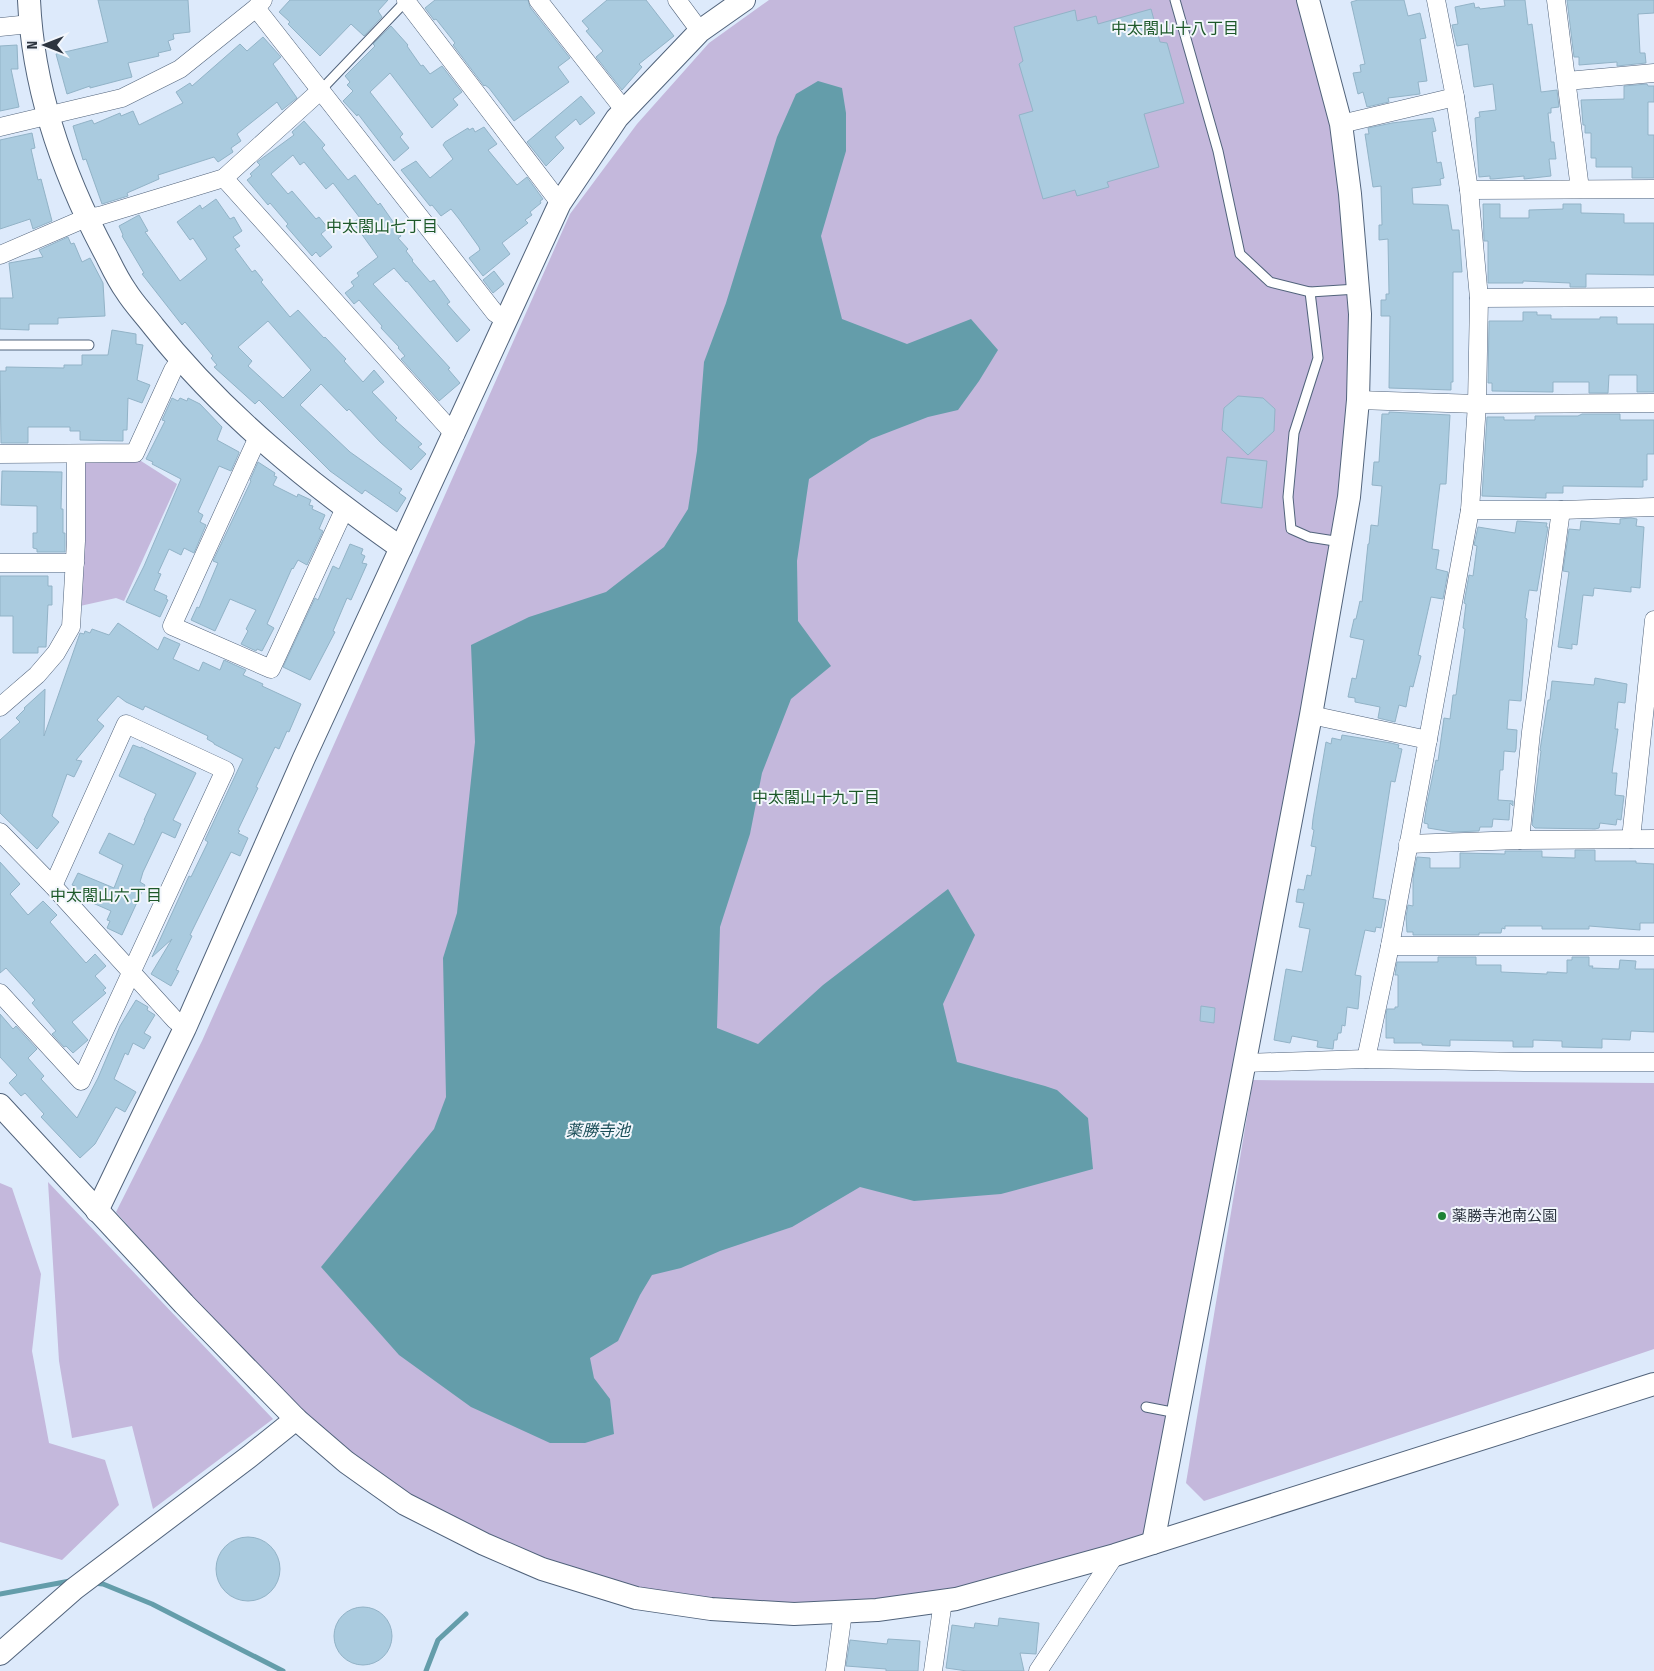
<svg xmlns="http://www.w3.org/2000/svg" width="1654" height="1671" font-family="'Fira Sans Condensed','Noto Sans JP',sans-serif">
<rect width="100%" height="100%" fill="#ddeafb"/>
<g fill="#c4b8dc">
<path d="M769 0H1308L1342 128 1360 409 1154 1541 962 1597 800 1611 644 1596 551 1567 415 1501 307 1419 205 1313 116 1212 202 1041 570 214 637 124 709 43Z"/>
<path d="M82 461H141L177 484 124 601 116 598 80 606Z"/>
<path d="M1253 1080 1654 1083V1349L1204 1501 1186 1483Z"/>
<path d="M48 1182 273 1419 153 1509 132 1426 72 1438 59 1361Z"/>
<path d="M0 1183 12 1188 41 1274 32 1351 49 1443 105 1460 119 1505 62 1560 0 1542Z"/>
</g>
<path fill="#649daa" d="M818 81 842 88 846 113V151L821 236 842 319 907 344 971 319 998 350 979 381 958 410 928 417 871 439 809 479 797 561 798 621 831 666 791 699 762 773 750 834 720 927 717 1028 758 1044 823 985 948 889 975 935 943 1004 957 1062 1045 1086 1057 1090 1088 1118 1093 1169 1001 1194 914 1201 860 1187 792 1227 720 1251 681 1268 652 1275 640 1295 618 1341 590 1358 594 1378 610 1399 614 1434 585 1443H550L471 1407 399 1355 321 1267 434 1129 446 1097 443 958 457 913 475 742 471 645 529 617 606 592 664 547 688 509 697 451 704 362 726 303 777 137 796 94Z"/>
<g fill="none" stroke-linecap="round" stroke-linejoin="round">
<g stroke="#649daa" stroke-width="5">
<path d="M93 1583 103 1584 152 1604 283 1671"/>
<path d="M0 1594 70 1581"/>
<path d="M426 1671 438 1640 466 1614"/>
</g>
</g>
<g fill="#aacbdf" stroke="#92b3c7" fill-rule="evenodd">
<path d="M98 0H188L190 32 173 34 174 39 168 41 171 50 158 53 159 56 128 63 132 77 90 88V86L67 94 56 54 108 42Z"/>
<path d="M290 0H388L378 11 382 17 364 36 351 24 320 56 288 24 290 22 279 12Z"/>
<path d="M435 0H528L530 7 570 58 558 67 569 82 514 121 489 88 485 85 484 86 453 45 455 43 436 19 434 20 425 8Z"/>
<path d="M607 0H646L674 36 639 64 642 67 622 90 596 57 603 51 586 31 589 29 582 21Z"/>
<path d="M1358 0H1404L1408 16 1420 13 1426 38 1420 39 1427 81 1418 82 1420 94 1388 98 1389 102 1367 107 1363 92 1358 94 1353 73 1361 72 1360 65 1365 64 1351 2Z"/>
<path d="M1504 0H1525L1528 25 1532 24 1541 92 1557 90 1559 107 1551 108V113H1548L1551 142H1554L1556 159H1549L1551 176 1524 179V176L1493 179H1490V176L1479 177 1475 118 1480 117 1479 112 1496 110 1493 84 1474 87 1468 44 1457 46 1452 25 1458 24 1455 7 1474 3 1475 8 1479 7 1480 9 1505 6Z"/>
<path d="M1567 0H1654V13L1638 14 1640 53H1645L1646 63 1617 66V62L1579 65V57H1574Z"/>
<path d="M1151 9 1160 42 1167 43 1184 103 1144 114 1159 167 1107 182 1109 187 1077 196 1075 190 1043 199 1019 115 1033 111 1019 64 1023 61 1014 27 1075 10 1077 21 1096 16 1098 24Z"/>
<path d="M391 26 408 45 407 46 421 66 423 65 430 74 442 66 462 92 453 99 458 105 432 128 390 73 370 92 403 134 400 137 409 148 394 161 358 114 357 116 343 101 353 91 347 85 350 82 345 76 375 46 373 44Z"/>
<path d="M263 37 281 57 273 64 297 98 282 110 277 102 237 134 241 141 231 148 233 152 218 162 214 157 158 175 159 179 127 193 128 196 102 204 86 159 83 160 73 126 92 120 94 124 120 113 121 116 133 111 139 125 183 103 176 92 190 83 192 86 240 44 247 51Z"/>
<path d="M17 45 18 69H11L19 107 0 111V46Z"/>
<path d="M1647 84 1648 86H1654V102H1648V135H1654V178H1632V167H1596V158H1591V133H1585V125H1583L1581 100 1624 99V86Z"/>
<path d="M581 96 595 113 580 125 576 119 555 137 564 148 546 166 527 142Z"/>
<path d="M1433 118 1436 131 1432 132 1437 163 1441 162 1444 178 1440 179 1441 185 1412 188 1413 204 1448 205 1452 230H1459L1462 272H1453V382H1451V390L1389 388 1390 316H1381V300H1386V294H1389L1388 239 1379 240V225H1382L1381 186 1373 187 1365 134H1369L1368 128 1392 123Z"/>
<path d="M304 121 325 145 322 148 348 180 355 175 378 205 380 203 398 229 396 230 401 236 398 238 408 249 406 251 413 260 412 261 430 282 434 280 450 302 447 304 470 330 457 342 407 281 406 282 394 268 373 284 450 368 448 369 460 383 439 401 401 359 405 356 398 348 399 347 381 328 382 326 359 300 354 304 345 293 354 286 351 282 359 276 357 273 378 257 353 222 360 218 333 183 326 189 304 162 300 165 293 155 271 174 288 194 292 191 316 219 319 217 328 228 321 234 332 247 320 257 316 252 312 256 286 226 288 224 270 203 268 205 247 180 252 176 250 174 260 165 257 162 294 135 292 132Z"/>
<path d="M484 127 497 144 488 150 517 185 527 177 543 199 540 201 541 203 530 212 532 215 525 220 528 223 502 243 510 254 483 276 469 258 480 250 479 247 459 219 451 209 441 216 432 205 430 206 401 170 416 161 430 178 453 159 443 145 445 142 468 128 469 130 473 128 475 132Z"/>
<path d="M32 133 35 148 31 149 38 180 41 179 52 221 33 229 30 219 0 229V140Z"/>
<path d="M216 199 230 219 234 217 242 231 233 237 240 246 235 249 252 272 255 270 263 280 261 282 290 317 298 310 324 338 325 337 346 359 344 361 363 382 374 370 384 382 372 392 397 418 395 420 422 444 418 447 426 454 411 470 380 442 349 409 347 411 321 384 300 405 350 452 402 489 399 493 406 498 397 512 365 490 362 494 330 471 259 400 255 404 214 367 217 365 211 358 213 356 185 322 182 325 142 274 144 273 122 236 123 235 119 226 139 215 148 231 145 232 180 281 207 259 193 238 190 240 177 222 200 205 202 209ZM268 321 311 370 283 398 248 366 252 361 238 347Z"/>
<path d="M1483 204H1500V218H1529V210L1563 209V204H1581V213L1624 214V223H1654V275L1586 274V287H1570V283L1523 281V283H1488V241H1484Z"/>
<path d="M68 237 71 244 74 243 82 262 90 258 103 283 105 316 58 318V324H29V330L0 329V298H13L9 263 43 257 39 250Z"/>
<path d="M494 271 504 284 493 293 483 280Z"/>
<path d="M1523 312H1537V315H1551V319H1600V317H1617V324H1654V392H1637V375H1609L1608 393H1589V382H1553V392L1492 391V383H1488L1489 321H1523Z"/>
<path d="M112 330 136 334V344L143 345 137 380 150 385 142 403 128 398 127 430H123V441L80 440V431H70V427H28V443H1L0 371H6V367L64 368V365H82V355H108Z"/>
<path d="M1238 396 1263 398 1275 409 1274 431 1248 455 1222 430 1224 408Z"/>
<path d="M172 398 178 401 180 398 187 401 188 398 200 404 222 427 217 440 239 452V453L231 471 219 466 198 512 203 515 200 522 206 525 194 553 184 548 181 555 169 549 158 573 161 574 154 590 167 596 166 599 168 600 160 617 126 602 144 566 181 479 152 464 153 462 146 459 165 421 162 420Z"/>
<path d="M1389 412 1450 415 1446 484H1440L1432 549 1439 550 1436 569 1448 572 1443 599 1431 597 1418 655 1421 656 1413 687 1410 686 1406 707 1399 705 1395 722 1378 718 1380 707 1355 702V698L1348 697 1352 678 1356 679 1364 640 1350 637 1354 619H1356L1360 601 1362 602 1368 544H1369L1371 525 1378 526 1382 486 1372 485 1374 462H1379L1382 414H1389Z"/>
<path d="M1582 414H1620V420H1654V454H1647V480H1643V487L1563 486V493H1546V498L1482 496 1487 417H1504V420H1535V416H1578Z"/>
<path d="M1227 457 1267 461 1262 508 1221 503Z"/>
<path d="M258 462 275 473 274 476 277 477 273 485 297 497 298 494 311 500 309 505 313 506 312 509 325 515 319 529 323 531 307 565 298 560 293 569 292 568 267 624 274 628 262 651 257 649 256 651 241 644 248 631 246 629 256 610 230 599 215 631 191 620 197 607 199 608 218 563 213 561 251 481 250 480Z"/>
<path d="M2 471 62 472 61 509H63V533H65V552H37V549L33 548V533H37V506L1 505Z"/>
<path d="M1631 518 1637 519 1636 526 1644 527 1640 588 1631 587V592L1594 588 1593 596 1583 595 1577 645 1572 644V649L1558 647 1569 572 1563 571 1569 529 1580 530 1581 521 1620 524V519Z"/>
<path d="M1517 521 1547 523 1546 527H1548L1537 591 1529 590 1525 618 1527 619 1521 701 1509 700 1507 729 1517 730 1516 749 1515 752 1504 751 1503 770H1500L1498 800 1513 801V806L1510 803 1509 820 1493 819 1492 827H1480L1479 831 1452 832 1428 828V824L1424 823 1427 803 1436 760 1438 761 1444 718 1450 719 1453 695H1456L1465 629 1463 628 1466 604 1464 603 1469 575 1473 576 1477 546 1474 545 1478 527 1515 533Z"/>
<path d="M350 544 363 549 361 554 365 556 362 563 367 564 351 600 347 598 333 631 335 632 310 680 283 667 315 598 318 600 333 566 339 569Z"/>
<path d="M0 576H48V586H52V605H48L46 647H38V653H13V616H0Z"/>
<path d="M118 623 158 650 164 637 180 644 173 659 199 671 203 662 220 670 224 660 246 670 243 675 263 684 262 686 301 704 289 732 287 731 279 749 275 747 256 787 258 788 238 830 240 831 238 833 248 838 240 856 231 852 190 935 192 936 176 970 179 971 171 986 151 974 172 939 152 957 189 876 191 877 208 842 205 840 243 759 214 744V743L207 739 208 736 145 706 143 710 126 702 118 696 97 720 104 726 76 760 82 761 74 777 67 774 52 816 59 822 37 849 0 813V740L20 722 16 718 25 709 24 708 45 689 44 736 80 633 84 634 85 631 90 633 92 629 109 635Z"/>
<path d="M1595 678 1627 684 1625 703 1618 702 1615 729H1618L1612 773H1617L1615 795 1624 796 1621 820 1617 819 1616 825 1600 823 1599 828 1595 829 1535 828 1532 825 1541 751 1540 750 1548 700H1550L1552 681 1594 685Z"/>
<path d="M1342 735 1391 743 1399 745 1398 748 1402 749 1395 782 1391 781 1373 898 1386 900 1381 928 1376 927 1375 932 1365 930 1355 975 1361 976 1358 1009 1347 1007 1345 1026 1342 1025 1341 1033H1338L1337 1040H1334L1333 1049 1317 1047 1318 1041 1292 1036 1290 1043 1274 1040 1286 969 1302 972 1310 929 1299 927 1304 903 1296 902 1298 889 1304 890 1307 875 1311 876 1316 847 1311 846 1314 830 1312 829 1313 819 1326 742 1331 744 1332 738 1341 740Z"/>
<path d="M133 745 141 748V747L196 773 173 820 181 824 175 838 162 832 143 872 140 882 145 885 122 935 107 928 110 921 107 920 111 911 86 900 87 896 74 890 75 886 72 885 78 873 114 888 123 865 99 853 109 833 134 845 145 820H144L156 794 119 776Z"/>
<path d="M1575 850H1595V861H1636V863L1654 864V923H1640V930L1589 926V929H1542V926H1505V929L1502 928 1501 933H1479V935H1413V932H1407L1406 917 1408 905 1413 906V877L1417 857 1430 858V868H1460V853L1505 854V851H1542V857L1575 858Z"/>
<path d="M0 862 20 884 10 894 28 915 43 901 57 915 50 922 86 963 95 954 106 966 95 976 106 988 103 990 106 993 72 1022 88 1040 73 1053 66 1046 64 1047 52 1034 56 1031 32 1003 35 1000 6 968 0 973Z"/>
<path d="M1438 957H1476V965H1501V972L1547 974V972L1567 973V960H1572V957H1589V966H1593L1592 968 1619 969 1620 960 1636 961 1635 969H1654V1032L1631 1031 1630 1040 1602 1039V1048L1562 1047V1041L1533 1040V1047H1513V1041L1450 1040V1046L1422 1045V1043H1394V1038H1386V1014L1387 1009H1395V1007H1398V975H1395L1397 962H1438Z"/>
<path d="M136 1000 148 1007 147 1010 155 1015 144 1033 151 1037 144 1049 133 1043 128 1055 125 1053 114 1079 136 1092 125 1112 116 1107 95 1144 80 1158 41 1117 44 1114 25 1093 21 1096 9 1083 17 1075 0 1057V1014L13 1029 16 1026 37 1049 28 1058 44 1076 41 1079 77 1118 98 1078 120 1026Z"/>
<path d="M1201 1006 1215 1008 1214 1023 1200 1021Z"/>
<circle cx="248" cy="1569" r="32"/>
<circle cx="363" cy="1636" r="29"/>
<path d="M999 1618 1039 1623 1036 1654 1020 1653 1024 1671H967L946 1668 952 1625 974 1628 975 1623 998 1626Z"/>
<path d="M888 1639 920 1641 918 1671H886V1669L846 1666 850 1640 887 1644Z"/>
</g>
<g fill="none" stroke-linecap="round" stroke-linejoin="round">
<g stroke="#51637b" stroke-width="11">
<g id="service">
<path d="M1175 0 1218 151 1240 254 1270 282 1310 292 1357 289"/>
<path d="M321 90 406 1"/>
<path d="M1310 292 1318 358 1294 433 1288 497 1291 529 1309 537 1341 542"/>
<path d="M0 345H89"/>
<path d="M1146 1407 1177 1413"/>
</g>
</g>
<g stroke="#51637b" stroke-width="19">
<g id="minor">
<path d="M407 0 406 1 560 203"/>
<path d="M538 0 625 111"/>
<path d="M677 0 700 31"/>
<path d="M1556 0 1580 189"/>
<path d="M256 8 495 313 506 320"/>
<path d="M0 27 30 24"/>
<path d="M1567 81 1654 73"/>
<path d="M1341 124 1455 97"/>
<path d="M0 127 122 98 180 69 256 8 263 0"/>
<path d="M224 178 455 435"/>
<path d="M1469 190 1654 189"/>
<path d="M0 255 86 218 99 216 224 178 321 90"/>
<path d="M1479 298 1654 297"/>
<path d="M1358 400 1477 404 1654 403"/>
<path d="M258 437 172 626 271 669 345 508"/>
<path d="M0 454 135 453 173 370 180 360"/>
<path d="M1470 510H1561L1654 507"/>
<path d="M0 563H75"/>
<path d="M0 707 37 675 56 653 71 627 76 541V454"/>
<path d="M1311 715 1428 740"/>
<path d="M0 832 53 886 175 1020 185 1028"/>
<path d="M1631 839 1654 620"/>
<path d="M1520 840 1531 732 1561 510"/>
<path d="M1408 844 1520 840 1654 839"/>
<path d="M1390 946H1654"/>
<path d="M0 993 81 1081 225 770 126 724 53 886"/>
<path d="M1366 1059 1390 946 1470 510 1477 404 1479 298 1469 190 1455 97 1436 0"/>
<path d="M1245 1063 1366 1059 1524 1062H1654"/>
<path d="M835 1671 843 1612"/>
<path d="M933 1671 943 1601"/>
<path d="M1038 1671 1115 1555"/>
</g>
</g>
<g stroke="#51637b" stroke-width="24">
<g id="tertiary">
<path d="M29 0C33 89 64 177 106 255 112 267 118 280 126 291 134 304 145 315 154 327 223 414 310 484 401 548"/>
<path d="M0 1105 184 1304 296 1419 346 1462 405 1504 484 1544 542 1569 636 1598 711 1609 794 1614 877 1610 956 1599 1115 1555 1654 1384"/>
<path d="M97 1211 185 1028 304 758 560 203 617 118 700 31 744 0"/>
<path d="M1153 1543 1311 715 1349 497 1358 400 1360 314 1350 194 1341 124 1308 0"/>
<path d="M0 1654 74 1589 250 1456 296 1419"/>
</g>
</g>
<use href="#service" stroke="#fff" stroke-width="9"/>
<use href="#minor" stroke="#fff" stroke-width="18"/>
<use href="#tertiary" stroke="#fff" stroke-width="22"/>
</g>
<circle fill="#1e8236" stroke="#f2f6fc" stroke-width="2" cx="1442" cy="1216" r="5"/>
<g text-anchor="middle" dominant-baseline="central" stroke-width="4" stroke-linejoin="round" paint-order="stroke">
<g font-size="15" fill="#2d3540" stroke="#f2f6fc" text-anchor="start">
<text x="1452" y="1216">薬勝寺池南公園</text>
</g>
<g font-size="16" fill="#1d5929" stroke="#f2f6fc">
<text x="1175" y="28">中太閤山十八丁目</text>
<text x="382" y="226">中太閤山七丁目</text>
<text x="816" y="797">中太閤山十九丁目</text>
<text x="106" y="895">中太閤山六丁目</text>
</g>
<g font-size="16" font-style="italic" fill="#1c4f59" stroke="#f2f6fc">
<text x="598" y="1130">薬勝寺池</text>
</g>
</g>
<g transform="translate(45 45) rotate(270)" stroke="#f2f6fc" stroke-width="4" paint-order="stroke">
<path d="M0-4L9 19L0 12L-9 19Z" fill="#2d3540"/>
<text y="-8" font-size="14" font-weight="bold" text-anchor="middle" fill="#2d3540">N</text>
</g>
</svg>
